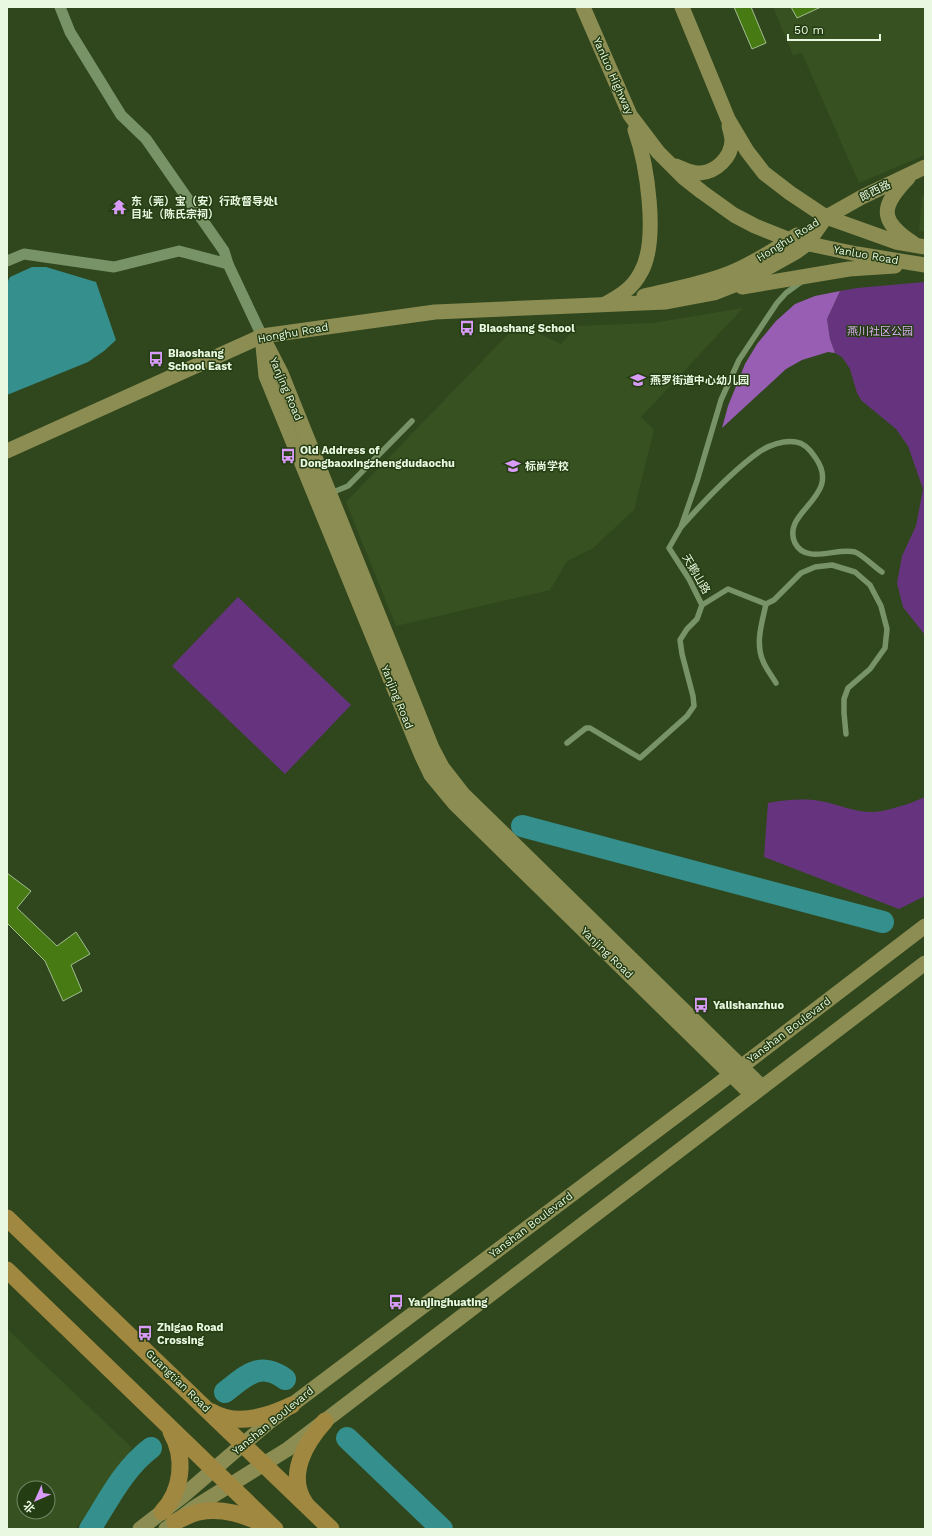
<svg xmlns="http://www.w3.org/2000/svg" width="932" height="1536" font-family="'Work Sans','Noto Sans SC',sans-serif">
<rect width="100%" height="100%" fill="#30471d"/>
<g fill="#375121" fill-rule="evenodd">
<path d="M773 7H925V155L859 183 802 53 793 55Z"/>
<path d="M925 195V232L919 231 922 196Z"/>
<path d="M743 308 641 417 654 430 634 510 593 548 567 561 550 590 396 626 346 502 518 324 561 344 577 326 653 323Z"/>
<path d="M7 1329 132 1448 83 1519 75 1529H7ZM24 1488H48V1512H24Z"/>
</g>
<g fill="#66347f">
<path d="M925 282V635L903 607 897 583 902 556 916 526 923 489 908 446 896 429 862 401 857 393 850 369 842 357 835 353 830 339 827 319 840 291 857 288Z"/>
<path d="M238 597 351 705 285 774 172 666Z"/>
<path d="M925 797V896L899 909 764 857 768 803C785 800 803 798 820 801 838 804 853 812 872 812 886 812 912 803 925 797Z"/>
</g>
<path fill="#975eb4" d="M840 291 827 319 830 339 835 353 828 352 802 360 786 369 722 428 728 406 745 364 757 344 776 321 795 304 815 296Z"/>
<path fill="#348f8d" d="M32 267H46L96 282 116 340 104 351 88 362 7 395V283L10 277Z"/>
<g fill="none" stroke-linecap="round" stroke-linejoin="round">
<g stroke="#348f8d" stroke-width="22">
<path d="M522 826 883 922"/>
<path d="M225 1392C246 1376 260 1360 285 1379"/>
<path d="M347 1438 442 1529"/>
<path d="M90 1529C108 1501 124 1468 151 1448"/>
</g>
</g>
<g fill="#477a12" stroke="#a0bd8e">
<path d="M734 7H751L766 43 752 49Z"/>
<path d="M791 7H821L797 18Z"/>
<path d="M7 873 31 891 17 908 57 946 76 932 90 954 71 965 82 991 63 1001 45 961 7 923Z"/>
</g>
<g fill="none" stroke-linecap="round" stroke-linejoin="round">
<g stroke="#789366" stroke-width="5.5">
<path d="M331 493 348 486 412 421"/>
<path d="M682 526C705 500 731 472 759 452 769 445 784 440 796 442 804 443 811 451 815 457 844 497 780 511 795 543 806 565 837 547 855 552 863 555 874 567 882 572"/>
<path d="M766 604C762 623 755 643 763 661 766 669 772 676 776 683"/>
<path d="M702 605 728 589 766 604 774 600 801 573 815 567 832 565 855 572 870 585 881 606 887 629 885 648 870 669 848 688 844 699V713L846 734"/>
<path d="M567 743 586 728H590L640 758 687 716 694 706 693 696 682 654 680 640 687 629 697 619 702 605 689 579 669 548 681 527 697 481 721 400 739 360 777 303 786 293 801 282"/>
</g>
<g stroke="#789366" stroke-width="11">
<path d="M60 7 70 32 121 115 146 139 224 251 228 264 262 336"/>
<path d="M7 261 24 254 114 267 179 251 228 264"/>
</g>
<g stroke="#8c8d53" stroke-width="15">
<path d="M583 7 630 115 658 152 683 177 702 192 734 215 755 226 790 240 857 254 925 265"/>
<path d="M682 7 728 119 747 151 764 173 790 193 826 217 896 242 925 247"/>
<path d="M676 166C684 169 691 174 700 173 716 172 731 158 732 141 732 136 730 130 729 126"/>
<path d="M908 178C881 206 878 220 913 243"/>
<path d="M821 220 862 197 925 167"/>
<path d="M742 287 849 269 895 266"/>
<path d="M644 296C673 289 703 284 730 273 754 263 776 249 797 235"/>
<path d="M605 304C620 296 633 288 641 272 659 240 647 164 635 130"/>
<path d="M262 336 266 376 421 754 431 775 455 804 752 1095"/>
<path d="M266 344 281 373 432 748 442 767 463 794 762 1087"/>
<path d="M7 451 262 336 435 312 666 302 714 293 742 282 796 252 807 244 826 217"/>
<path d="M140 1529 184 1495 269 1422 712 1089 925 926"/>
<path d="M166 1529 195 1507 288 1449 925 963"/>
</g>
<g stroke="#a08840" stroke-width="17">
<path d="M7 1218 331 1529"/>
<path d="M7 1270 275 1529"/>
<path d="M212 1412C237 1427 269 1416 292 1405"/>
<path d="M305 1503C286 1475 306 1442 325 1421"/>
<path d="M162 1512C182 1491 186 1458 171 1432"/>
<path d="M175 1522C183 1518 190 1514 199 1512 221 1507 247 1515 266 1526"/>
</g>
</g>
<defs>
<g id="temple-bare" transform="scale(1.2)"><path d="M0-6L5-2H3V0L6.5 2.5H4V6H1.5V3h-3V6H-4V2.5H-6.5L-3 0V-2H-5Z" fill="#d89bf8" stroke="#253d13" stroke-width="2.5" paint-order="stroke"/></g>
<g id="bus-bare" transform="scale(1.2)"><path d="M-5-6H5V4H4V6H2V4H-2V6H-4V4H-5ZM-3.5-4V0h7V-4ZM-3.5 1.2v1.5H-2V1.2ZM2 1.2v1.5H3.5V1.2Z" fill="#d89bf8" stroke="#253d13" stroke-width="2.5" paint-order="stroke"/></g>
<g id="school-bare" transform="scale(1.2)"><path d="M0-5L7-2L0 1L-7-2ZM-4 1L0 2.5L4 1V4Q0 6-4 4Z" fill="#d89bf8" stroke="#253d13" stroke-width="2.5" paint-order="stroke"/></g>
</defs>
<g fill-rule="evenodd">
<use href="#temple-bare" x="119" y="207"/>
<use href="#bus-bare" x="467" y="328"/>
<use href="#bus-bare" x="156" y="359"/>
<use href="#school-bare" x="638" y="380"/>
<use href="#bus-bare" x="288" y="456"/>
<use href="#school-bare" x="513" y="466"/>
<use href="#bus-bare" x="701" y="1005"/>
<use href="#bus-bare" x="396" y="1302"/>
<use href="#bus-bare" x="145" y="1333"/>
</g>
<g text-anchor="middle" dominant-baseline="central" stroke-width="3" stroke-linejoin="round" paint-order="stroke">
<g font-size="11" fill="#e9f8e0" stroke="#253d13">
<text transform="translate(613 76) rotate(66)">Yanluo Highway</text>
<text transform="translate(875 191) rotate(-26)">郎西路</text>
<text transform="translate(788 240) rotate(-32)">Honghu Road</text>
<text transform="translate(866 255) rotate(10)">Yanluo Road</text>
<text transform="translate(293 333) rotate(-10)">Honghu Road</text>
<text transform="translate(286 389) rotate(67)">Yanjing Road</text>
<text transform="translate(696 574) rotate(60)">天鹅山路</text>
<text transform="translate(397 697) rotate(68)">Yanjing Road</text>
<text transform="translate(607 953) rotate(44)">Yanjing Road</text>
<text transform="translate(789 1030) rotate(-37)">Yanshan Boulevard</text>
<text transform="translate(531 1225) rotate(-37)">Yanshan Boulevard</text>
<text transform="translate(178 1381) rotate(44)">Guangtian Road</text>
<text transform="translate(273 1421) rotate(-39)">Yanshan Boulevard</text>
</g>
<g font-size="11" font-weight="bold" fill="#e9f8e0" stroke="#253d13" text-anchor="start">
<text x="131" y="201">东（莞）宝（安）行政督导处l<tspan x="131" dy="13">目址（陈氏宗祠）</tspan></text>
<text x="479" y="328">Biaoshang School</text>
<text x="168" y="353">Biaoshang<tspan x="168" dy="13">School East</tspan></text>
<text x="650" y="380">燕罗街道中心幼儿园</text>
<text x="300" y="450">Old Address of<tspan x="300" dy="13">Dongbaoxingzhengdudaochu</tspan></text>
<text x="525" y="466">标尚学校</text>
<text x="713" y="1005">Yalishanzhuo</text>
<text x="408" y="1302">Yanjinghuating</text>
<text x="157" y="1327">Zhigao Road<tspan x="157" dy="13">Crossing</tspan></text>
</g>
<g font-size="11" fill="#daaff2" stroke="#253d13">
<text x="880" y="331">燕川社区公园</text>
</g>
</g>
<rect width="932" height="1536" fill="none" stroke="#e9f8e0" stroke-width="16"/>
<g transform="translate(36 1500) rotate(225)"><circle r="19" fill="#253d13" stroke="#738865"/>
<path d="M0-3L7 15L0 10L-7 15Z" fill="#d89bf8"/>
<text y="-6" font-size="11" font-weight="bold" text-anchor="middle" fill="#e9f8e0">北</text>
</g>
<path d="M788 34v6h92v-6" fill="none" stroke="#e9f8e0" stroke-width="2"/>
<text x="794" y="34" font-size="12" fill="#e9f8e0" stroke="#253d13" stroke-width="3" paint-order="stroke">50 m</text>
</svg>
